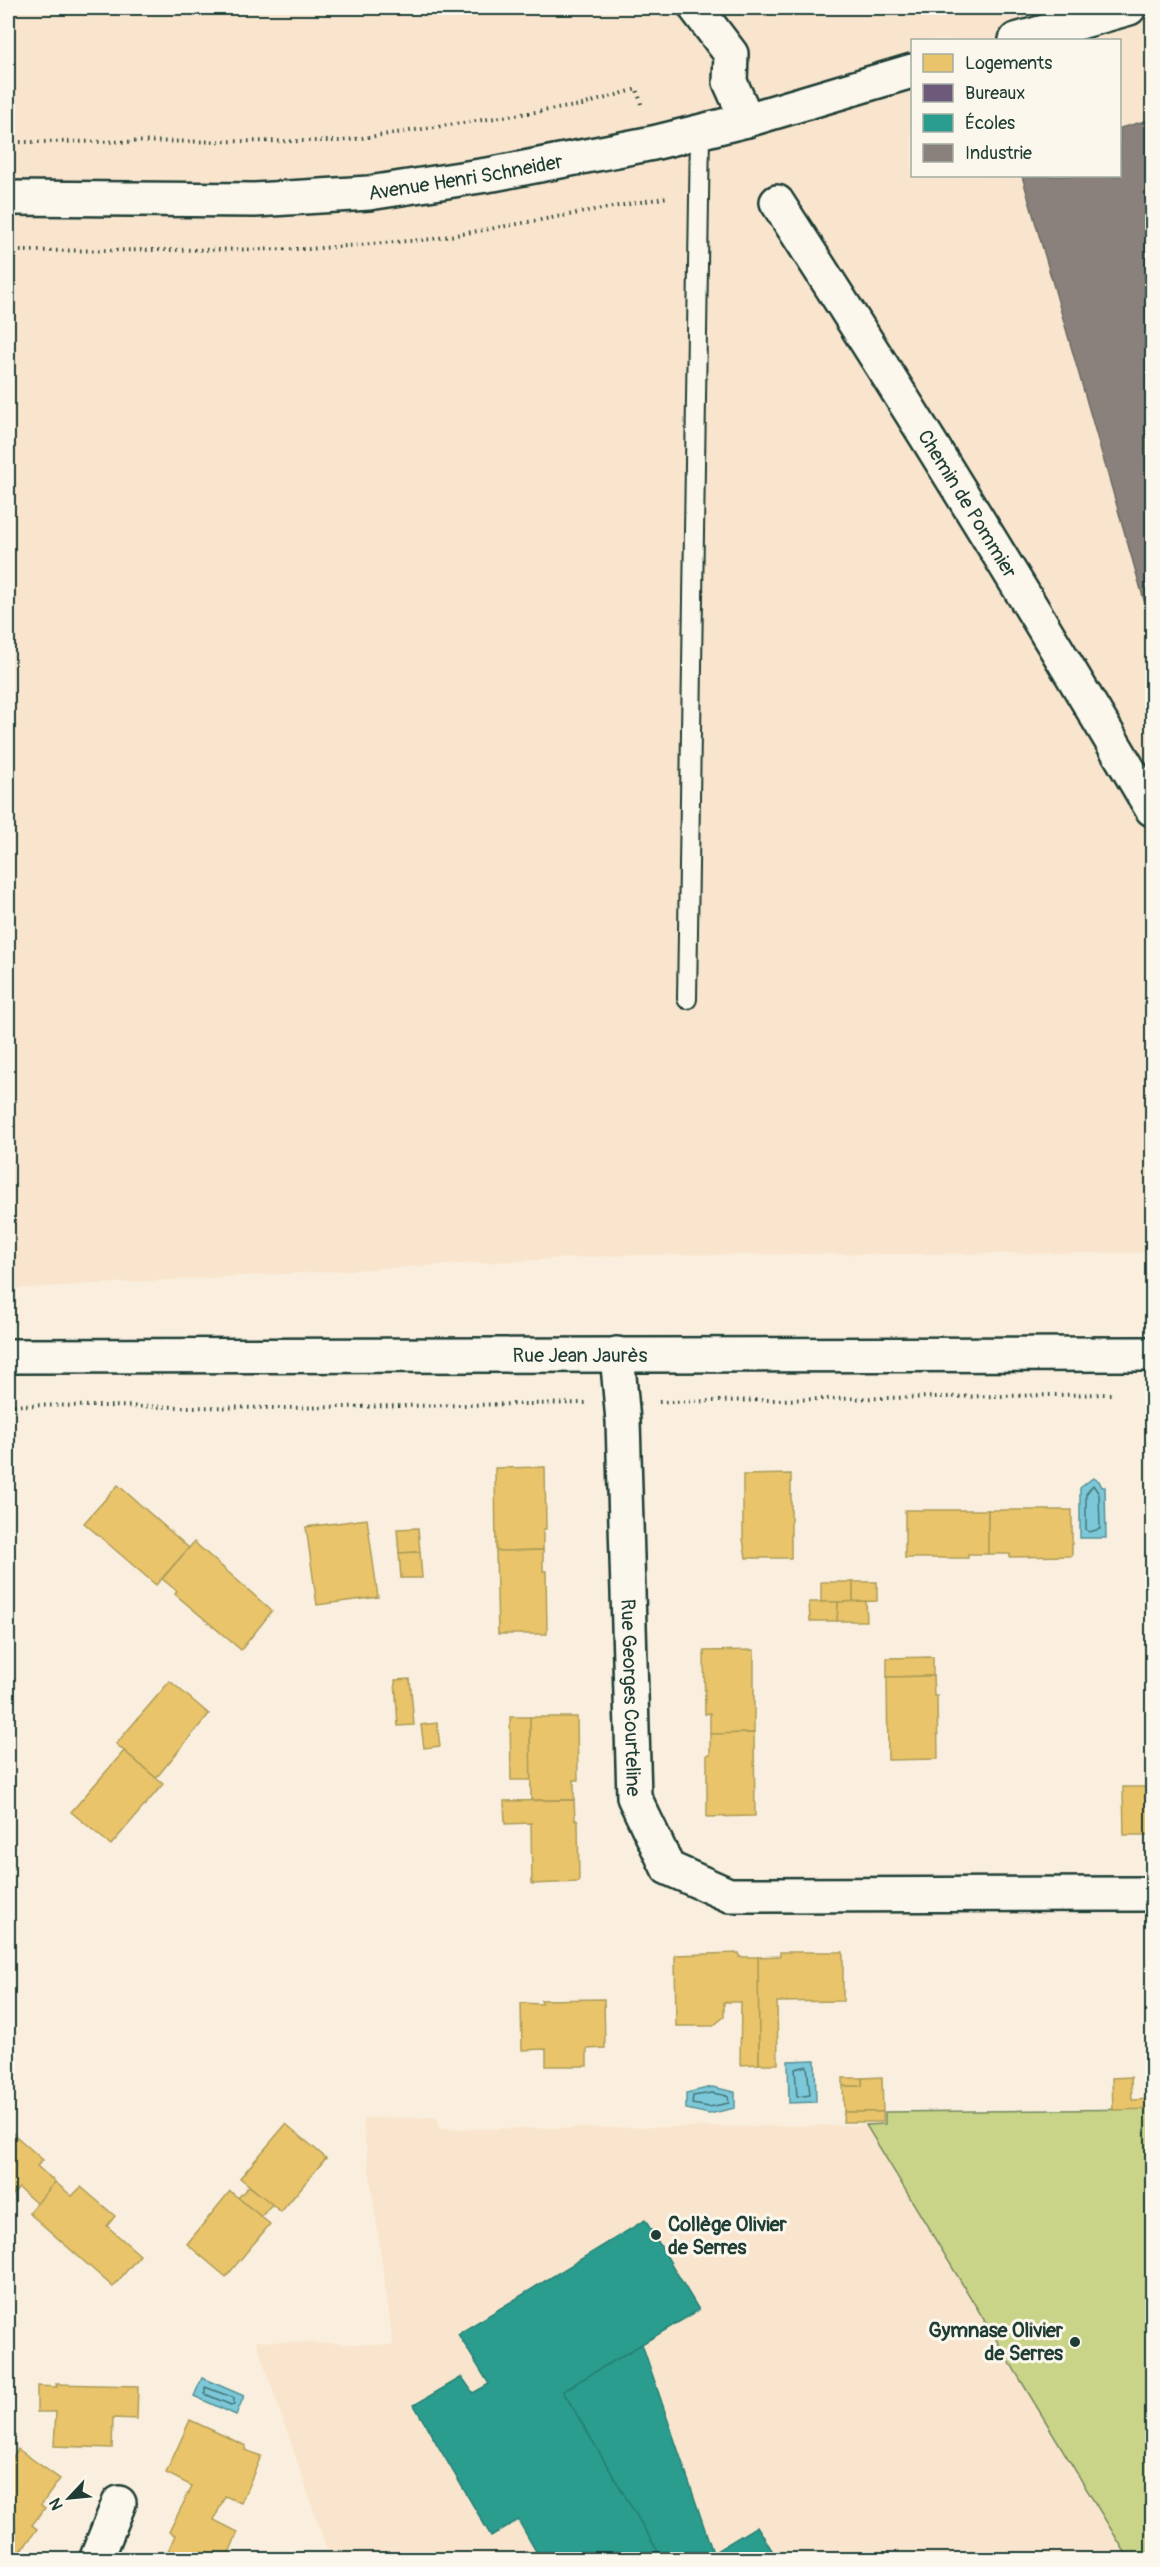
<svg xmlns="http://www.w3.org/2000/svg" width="1160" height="2567" font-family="Pangolin,sans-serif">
<rect width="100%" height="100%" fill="#faefde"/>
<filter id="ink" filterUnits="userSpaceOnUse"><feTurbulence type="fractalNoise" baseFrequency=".0167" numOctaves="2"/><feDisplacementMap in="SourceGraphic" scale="12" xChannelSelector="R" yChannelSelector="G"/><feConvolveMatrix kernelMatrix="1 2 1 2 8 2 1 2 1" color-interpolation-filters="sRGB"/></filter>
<g filter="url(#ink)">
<g fill="#f9e5cd" fill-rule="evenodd">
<path d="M8 8H1152V1253L628 1255 8 1289ZM912 40H1120V176H912Z"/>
<path d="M438 2117 439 2129 866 2125 1129 2559H330L256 2341 393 2345 362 2118Z"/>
</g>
<path fill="#c9d488" stroke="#74885e" stroke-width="1.5" d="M1152 2109V2559H1129L866 2125 885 2124V2112Z"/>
<g fill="#7bc8d9" stroke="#569097" stroke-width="1.5">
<path d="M1093 1478 1099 1481 1102 1487H1105L1106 1538H1080V1488Z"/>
<path d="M815 2060 816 2102 789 2103 788 2061Z"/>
<path d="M712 2087 735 2092V2108L709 2114 686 2109V2093Z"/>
<path d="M202 2378 244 2396 236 2415 194 2396Z"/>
</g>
<g fill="#e9c46a" stroke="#ac9c5a" stroke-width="1.5">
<path d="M545 1467 546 1529H543V1550L496 1551 495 1468Z"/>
<path d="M791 1474V1558H746L743 1539V1475Z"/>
<path d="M118 1485 189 1548 156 1585 84 1523Z"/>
<rect x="1149" y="1489" width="3" height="50"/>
<path d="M905 1510H988V1554H968V1558H905Z"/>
<path d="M988 1510H1072V1556L1010 1557V1554H988Z"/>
<path d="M367 1519 378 1597 317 1605 306 1527Z"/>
<path d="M418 1528 420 1552 399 1553 397 1529Z"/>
<path d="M194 1542 272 1611 241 1650 175 1594 177 1591 162 1579Z"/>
<path d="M543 1550V1571H546L547 1634H498L496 1551Z"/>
<path d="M420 1552 422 1578H401L399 1553Z"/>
<rect x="821" y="1582" width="32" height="20"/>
<path d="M853 1582H877V1601L853 1602Z"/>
<path d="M866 1601 867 1621H837L838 1602Z"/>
<path d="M809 1602H838L837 1621H810Z"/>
<path d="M754 1650V1733L710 1734V1713L705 1714 704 1651Z"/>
<path d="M933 1657V1676L887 1677V1658Z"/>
<path d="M933 1676 934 1696H937L938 1759 888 1760 887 1677Z"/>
<path d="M410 1679 414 1725 398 1726 395 1680Z"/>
<path d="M170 1681 209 1714 156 1778 116 1744Z"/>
<path d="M510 1717H530L531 1780H511Z"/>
<path d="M530 1717H577L578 1780H574V1800H531Z"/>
<path d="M437 1723 440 1746 424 1748 421 1725Z"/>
<path d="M754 1733 755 1816 707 1817V1755L710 1754V1734Z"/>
<path d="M124 1751 163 1784 111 1845 71 1812Z"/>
<path d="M1123 1787H1152V1835H1124Z"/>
<path d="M574 1800 575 1820H578L579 1882 532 1884 531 1823 505 1824 504 1801Z"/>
<path d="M780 1952H843V2001L777 2002 778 2064H759L758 1957 780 1956Z"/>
<path d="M739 1953V1957H758L759 2064 740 2065 741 2002H724V2017L713 2026H676L675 1955Z"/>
<path d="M604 1999 605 2048 587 2049V2066H546V2049L522 2050 521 2003 542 2004 541 2000Z"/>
<path d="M882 2077 883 2112H844L843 2086H862V2078Z"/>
<path d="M1131 2077 1132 2100 1152 2099V2109L1113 2110 1112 2078Z"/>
<rect x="843" y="2078" width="19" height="8"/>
<path d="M844 2112H883V2122H843Z"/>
<path d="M286 2124 326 2158 281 2212 240 2178Z"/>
<path d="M8 2129 43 2160 37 2166 55 2182 37 2204 19 2188 8 2200Z"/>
<path d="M55 2182 72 2196 81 2187 115 2216 107 2226 140 2255 113 2287 29 2213Z"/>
<path d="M249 2186 272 2204 261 2217 238 2198Z"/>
<path d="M230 2191 270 2224 226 2277 187 2244Z"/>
<path d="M56 2384 138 2386 137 2419 113 2418 112 2448 54 2446 56 2412H37V2386L57 2387Z"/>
<path d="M190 2420 246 2446 245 2450 261 2456 241 2503 225 2496 214 2520 238 2532 226 2560H170L166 2556 175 2535 169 2532 192 2486 166 2473Z"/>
<path d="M18 2449 60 2479 41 2505 45 2508 32 2525 37 2529 19 2554 16 2551 8 2560V2464Z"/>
</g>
<path fill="#6d597a" stroke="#565165" stroke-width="1.5" d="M8 342H10L8 531Z"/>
<g fill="#2a9d8f" stroke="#278074" stroke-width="1.5">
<path d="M645 2220 699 2310 563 2391 663 2560H541L518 2520 491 2536 414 2405 462 2377 473 2393 489 2384 458 2334Z"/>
<path d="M642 2344 713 2553 701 2560H663L563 2391Z"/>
<path d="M757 2526 778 2560H701L713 2553Z"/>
</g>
<path fill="#8a817c" stroke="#6a6d66" stroke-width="1.5" d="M1152 119V628L1022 176H1120V128Z"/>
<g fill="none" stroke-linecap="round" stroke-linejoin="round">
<g stroke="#447576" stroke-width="1.5">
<path d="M1093 1485 1099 1494 1100 1529 1089 1532 1086 1529V1494Z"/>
<path d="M807 2066 810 2095 797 2097 795 2069Z"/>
<path d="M712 2093 728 2096 729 2103 709 2107 692 2104 693 2096Z"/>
<path d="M205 2387 234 2398V2404L231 2405 205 2394Z"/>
</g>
<g stroke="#1f3d34" stroke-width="22">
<path id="lane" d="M687 999 700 132"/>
</g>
<g stroke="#1f3d34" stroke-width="38">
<g id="street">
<path d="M696 8 731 54 730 82 747 120"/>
<path d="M1016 40 1129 8"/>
<path id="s1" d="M8 198 255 200 369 193 493 174 653 143 747 120 912 71"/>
<path id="s2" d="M777 202C907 402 1031 604 1152 809"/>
<path id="s3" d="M617 1354 623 1421 634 1797 668 1868 729 1895 1152 1894"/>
<path d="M96 2560 119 2503"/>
</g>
</g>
<g stroke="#1f3d34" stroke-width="38">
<g id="secondary">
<path id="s4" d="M8 1356 1152 1354"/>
</g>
</g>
<g stroke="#1f3d34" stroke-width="4" stroke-dasharray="1.5 4.5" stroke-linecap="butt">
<path d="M8 142 342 141 582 105 637 89 642 108"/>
<path d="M8 251 309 249 433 239 669 197"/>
<path d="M659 1402 1111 1394"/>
<path d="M8 1405 278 1408 586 1403"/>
</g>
<use href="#lane" stroke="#fbf7ec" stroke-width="18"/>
<use href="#street" stroke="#fbf7ec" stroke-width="33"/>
<use href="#secondary" stroke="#fbf7ec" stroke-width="33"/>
</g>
</g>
<g fill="#1f3d34" stroke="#fbf7ec" stroke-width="2">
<circle cx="656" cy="2235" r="6"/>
<circle cx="1075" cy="2342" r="6"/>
</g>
<g text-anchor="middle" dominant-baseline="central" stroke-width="6" stroke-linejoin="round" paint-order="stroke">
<g font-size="20" fill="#1f3d34" stroke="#fbf7ec">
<text stroke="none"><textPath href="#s1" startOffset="459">Avenue Henri Schneider</textPath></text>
<text stroke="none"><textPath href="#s2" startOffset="357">Chemin de Pommier</textPath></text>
<text stroke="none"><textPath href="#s4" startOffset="572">Rue Jean Jaurès</textPath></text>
<text stroke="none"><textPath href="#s3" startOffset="344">Rue Georges Courteline</textPath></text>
</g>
<g font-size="20" font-weight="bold" fill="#1f3d34" stroke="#fbf7ec" text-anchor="start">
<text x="668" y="2224">Collège Olivier<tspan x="668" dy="23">de Serres</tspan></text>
<text x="1063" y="2330" text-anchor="end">Gymnase Olivier<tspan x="1063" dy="23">de Serres</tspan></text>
</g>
</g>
<rect width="1160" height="2567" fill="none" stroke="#fbf7ec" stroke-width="30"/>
<rect x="15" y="15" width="1130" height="2537" fill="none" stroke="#1f3d34" stroke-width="2" filter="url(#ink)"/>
<rect x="911" y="39" width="210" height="138" fill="#fbf7ec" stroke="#a3ada2" stroke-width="1.5"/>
<rect x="923" y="54" width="30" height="18" fill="#e9c46a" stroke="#a3ada2" stroke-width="1.5"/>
<text x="965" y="69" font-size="18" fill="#1f3d34">Logements</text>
<rect x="923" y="84" width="30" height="18" fill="#6d597a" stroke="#a3ada2" stroke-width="1.5"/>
<text x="965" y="99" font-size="18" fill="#1f3d34">Bureaux</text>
<rect x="923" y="114" width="30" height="18" fill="#2a9d8f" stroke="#a3ada2" stroke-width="1.5"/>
<text x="965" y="129" font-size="18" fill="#1f3d34">Écoles</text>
<rect x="923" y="144" width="30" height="18" fill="#8a817c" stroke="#a3ada2" stroke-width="1.5"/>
<text x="965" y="159" font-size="18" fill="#1f3d34">Industrie</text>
<g transform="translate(69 2498) rotate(244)" stroke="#fbf7ec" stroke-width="4.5" paint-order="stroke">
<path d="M0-4.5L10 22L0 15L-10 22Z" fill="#1f3d34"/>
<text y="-9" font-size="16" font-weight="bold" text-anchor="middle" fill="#1f3d34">N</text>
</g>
</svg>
